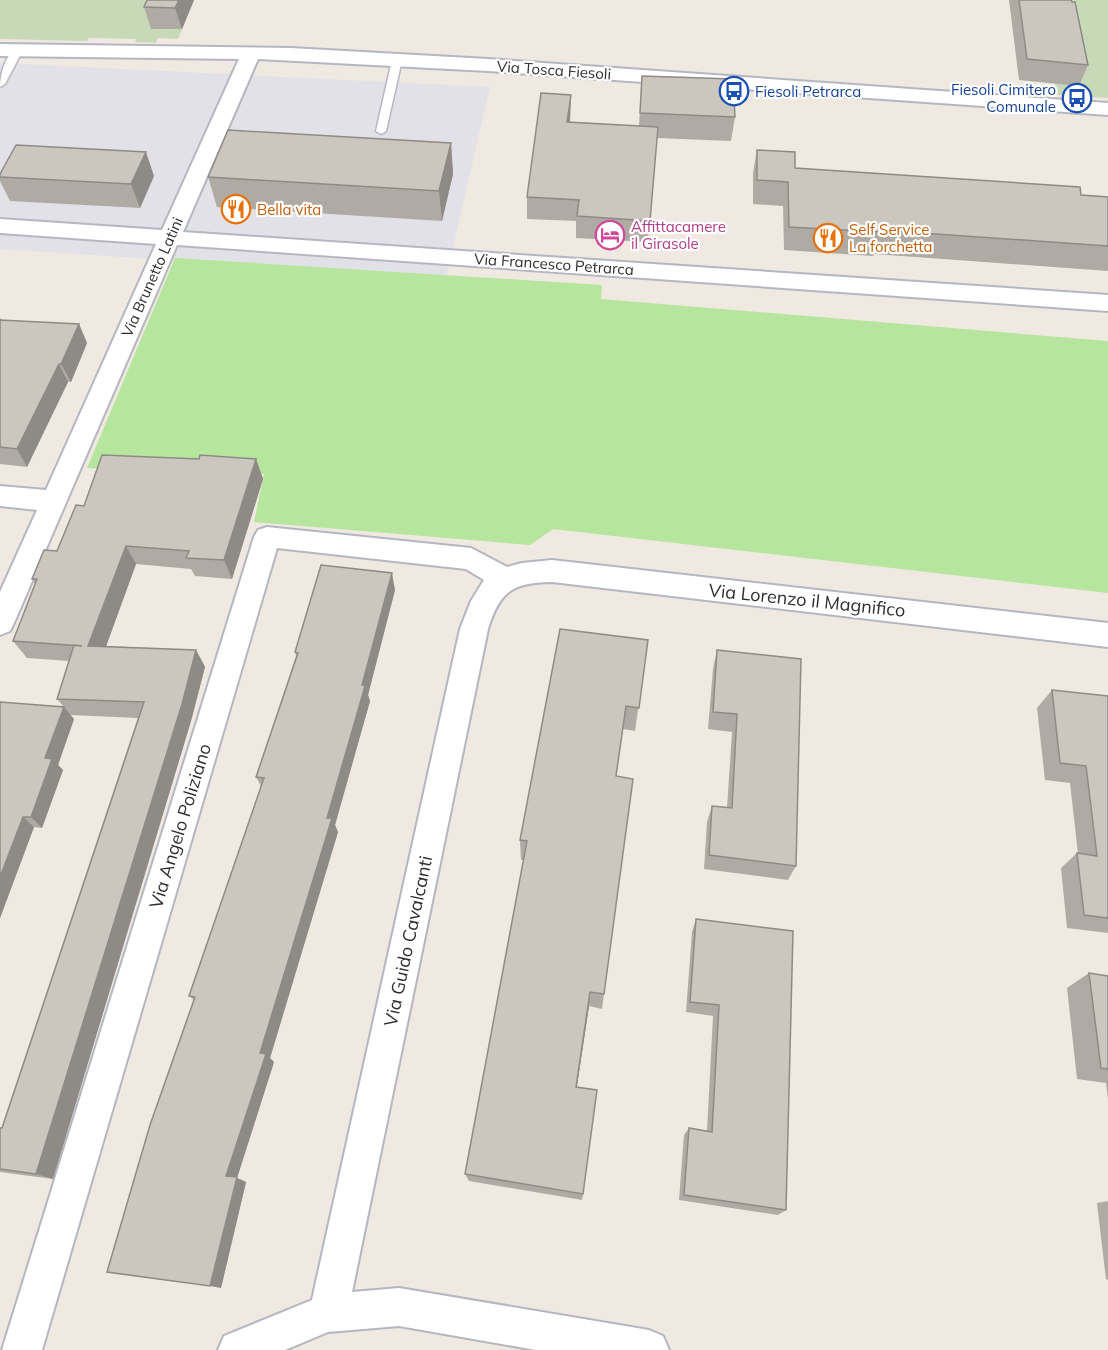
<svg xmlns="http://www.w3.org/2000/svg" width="1108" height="1350" font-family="Mulish,sans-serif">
<rect width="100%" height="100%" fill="#efe9e1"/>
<path fill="#e3e1e8" d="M0 63 490 87 446 278 0 249Z"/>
<path fill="#b6e59e" d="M175 258 602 285 601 299 1108 341V593L553 529 530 545 254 522 264 474 87 468Z"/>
<g fill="#c8d9b8">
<path d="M0 0H194L178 39 158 38 156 43 135 42 136 39 88 38 87 41 0 39Z"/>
<path d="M1041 0H1108V98L1057 95Z"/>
</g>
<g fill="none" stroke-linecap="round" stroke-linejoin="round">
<g stroke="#b4b7c1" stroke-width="3">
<g id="service">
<path d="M18 47 23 50 5 84 0 87C0 74 6 53 18 47Z"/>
<path d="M397 57 402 60 386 131 381 134 376 131 392 60Z"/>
</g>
</g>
<g stroke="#b4b7c1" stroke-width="4">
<g id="minor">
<path d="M0 44 291 48 488 59 1108 103V115L488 71 258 59 183 232 1108 295V311L177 245 14 623 10 631 0 635V592L37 510 0 506V486L46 490 156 244 0 233V219L162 230 239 59 0 56Z"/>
<path d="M267 527 471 548 507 567 522 563 552 560 1108 623V647L552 582C513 583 500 590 488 629L352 1292 399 1288 649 1330 663 1336 669 1350H536L399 1326 328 1332 285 1350H218L224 1336 312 1300 460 629 471 601 484 580 466 569 277 548 42 1350H2L254 537 258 530Z"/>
</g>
</g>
<use href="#service" fill="#fff" fill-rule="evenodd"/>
<use href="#minor" fill="#fff" fill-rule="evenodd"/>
</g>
<g fill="#afaba4">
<path d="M194 0 182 29H151L144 7Z"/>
<path d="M1009 0H1071L1088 65 1079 86 1019 80Z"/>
<path d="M642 76 735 117 731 141 657 138 648 242 576 238V221L527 219V197L571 95 570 122 639 126Z"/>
<path d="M451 143 453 174 442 221 217 207 208 177Z"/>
<path d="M757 150 795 168 1108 197V271L874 254 873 256 784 250 783 206 753 204V173Z"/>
<path d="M0 174 154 176 140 208 10 201 0 181Z"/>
<path d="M0 318 2 320 79 324 87 343 71 382H68L27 467 0 464Z"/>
<path d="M199 459H256L263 479 232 579 195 576 191 569 136 564 106 646 196 650 205 667 191 721 53 1179 0 1172V1128H2L138 718 70 715 74 719 58 765 63 770 42 828 34 827 0 918V702L64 707 57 699 69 661 27 658 13 641 35 584 32 579 57 551 84 506Z"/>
<path d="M395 590 368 695 370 701 335 825 338 832 270 1058 274 1062 237 1178 246 1182 221 1288 194 1000 189 996 261 786 256 777 296 656 295 652Z"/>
<path d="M648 640 635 731 623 729 616 776 633 779 602 1009 589 1006 577 1087 583 1194 582 1200 469 1181 465 1174 524 860H521L520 840Z"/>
<path d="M717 650 796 866 788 880 704 869 707 822 712 806 727 808 732 732 708 729 713 669Z"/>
<path d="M1052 690 1108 696V933L1067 928 1061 868 1077 853 1078 854 1070 783 1045 780 1037 708Z"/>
<path d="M696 919 786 1210 778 1215 679 1200 684 1135 689 1128 707 1131 713 1016 686 1012 692 932Z"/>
<path d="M1089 973 1108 976V1099L1106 1083 1077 1079 1067 988Z"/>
<path d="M1108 1201V1280L1106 1279 1097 1203Z"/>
</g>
<g fill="#8e8b86">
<path d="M179 0H194L182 29 175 8Z"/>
<path d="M571 95 570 117 567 144V122Z"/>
<path d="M451 143 453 174 442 221 439 191Z"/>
<path d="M146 152 154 176 140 208 131 184Z"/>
<path d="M79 324 87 343 71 382 61 364Z"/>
<path d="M59 364 68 382 27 467 17 449Z"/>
<path d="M256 459 263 479 232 579 224 560Z"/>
<path d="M126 546 136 564 100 663 88 646Z"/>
<path d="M392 573 395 590 368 695 370 701 335 825 338 832 270 1058 274 1062 237 1178 246 1182 221 1288 210 1286 226 1176 327 818Z"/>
<path d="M196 650 205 667 191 721 53 1179 36 1174Z"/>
<path d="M64 707 74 719 58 765 63 770 42 828 31 817 45 758Z"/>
<path d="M23 817 34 827 0 918V877Z"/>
<path d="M590 992 589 1006 575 1098 576 1087Z"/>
</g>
<g fill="#cbc7bf" stroke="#8e8b86" stroke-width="1.5">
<path d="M147 0H179L175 8 144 7Z"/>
<path d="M1019 0H1071L1072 2H1075L1088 65 1027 59Z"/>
<path d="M642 76 733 79 735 117 640 113Z"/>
<path d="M541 93 571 95 567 122 658 127 650 221 577 216 579 200 527 197Z"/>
<path d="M228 130 451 143 439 191 208 177Z"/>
<path d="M16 145 146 152 131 184 0 177V174Z"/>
<path d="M757 150 795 152V168L1080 187 1081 195 1108 197V246L880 230V232L789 227 788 182 757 180Z"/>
<path d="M0 320 79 324 61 364H59L17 449 0 447Z"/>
<path d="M102 455 199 459 200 455 256 459 224 560 186 558 189 551 126 546 88 646 196 650 182 704 36 1174 0 1169V1128H2L144 702 57 699 74 645 82 646 13 641 37 579H32L44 550 57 551 76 505 84 506Z"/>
<path d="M321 565 392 573 362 685 365 686 327 818H332L260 1053 266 1054 226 1176 237 1177 210 1286 107 1272 150 1125 195 997 189 996 264 778 256 777 298 653 295 652Z"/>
<path d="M560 629 648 640 639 708 626 706 616 776 633 779 604 994 590 992 576 1087 597 1090 583 1194 465 1174 527 841 520 840Z"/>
<path d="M717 650 801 659 796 866 709 855 712 806 732 808 737 714 713 712Z"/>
<path d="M1052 690 1108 696V918L1084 915 1077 853 1097 856 1086 766 1060 763Z"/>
<path d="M0 702 64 707 45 758 52 759 31 817H23L0 877Z"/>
<path d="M696 919 793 931 786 1210 684 1195 689 1128 712 1132 719 1005 690 1002Z"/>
<path d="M1089 973 1108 976V1069L1101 1068Z"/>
</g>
<defs>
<g id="bus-ring" transform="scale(1.5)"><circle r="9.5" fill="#fff" stroke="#1a4fb4" stroke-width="1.5"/><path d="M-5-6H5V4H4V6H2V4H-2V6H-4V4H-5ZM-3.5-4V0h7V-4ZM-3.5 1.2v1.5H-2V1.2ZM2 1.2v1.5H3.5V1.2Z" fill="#1a4fb4"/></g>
<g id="restaurant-ring" transform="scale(1.5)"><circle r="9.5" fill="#fff" stroke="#e8710a" stroke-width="1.5"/><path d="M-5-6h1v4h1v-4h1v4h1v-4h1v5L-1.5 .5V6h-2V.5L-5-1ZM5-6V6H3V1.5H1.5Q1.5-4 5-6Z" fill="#e8710a"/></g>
<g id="hotel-ring" transform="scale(1.5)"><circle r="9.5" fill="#fff" stroke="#d1479c" stroke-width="1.5"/><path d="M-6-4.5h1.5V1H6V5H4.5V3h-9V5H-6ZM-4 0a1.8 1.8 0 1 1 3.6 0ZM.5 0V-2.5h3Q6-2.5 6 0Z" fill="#d1479c"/></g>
</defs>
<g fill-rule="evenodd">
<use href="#bus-ring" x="734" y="91"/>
<use href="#bus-ring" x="1077" y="98"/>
<use href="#restaurant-ring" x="236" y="209"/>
<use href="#hotel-ring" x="610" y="235"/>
<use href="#restaurant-ring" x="828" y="238"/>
</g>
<g text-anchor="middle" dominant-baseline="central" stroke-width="4.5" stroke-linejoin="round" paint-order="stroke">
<g font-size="15" fill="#2e2e2e" stroke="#fff">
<text transform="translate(554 70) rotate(4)">Via Tosca Fiesoli</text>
<text transform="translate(554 264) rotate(4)">Via Francesco Petrarca</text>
<text transform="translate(152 277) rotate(-66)">Via Brunetto Latini</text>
</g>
<g font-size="15" fill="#164399" stroke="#fff" text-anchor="end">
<text x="1056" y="89">Fiesoli Cimitero<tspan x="1056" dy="17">Comunale</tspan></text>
<text x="755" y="91" text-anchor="start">Fiesoli Petrarca</text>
</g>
<g font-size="15" fill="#c56008" stroke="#fff" text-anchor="start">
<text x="257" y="209">Bella vita</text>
<text x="849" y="229">Self Service<tspan x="849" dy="17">La forchetta</tspan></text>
</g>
<g font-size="15" fill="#b23c85" stroke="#fff" text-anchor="start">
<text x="631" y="226">Affittacamere<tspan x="631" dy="17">il Girasole</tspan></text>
</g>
<g font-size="18" fill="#2e2e2e" stroke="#fff">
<text transform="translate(807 600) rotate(6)">Via Lorenzo il Magnifico</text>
<text transform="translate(180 826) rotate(-73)">Via Angelo Poliziano</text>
<text transform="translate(408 941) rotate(-78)">Via Guido Cavalcanti</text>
</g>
</g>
</svg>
